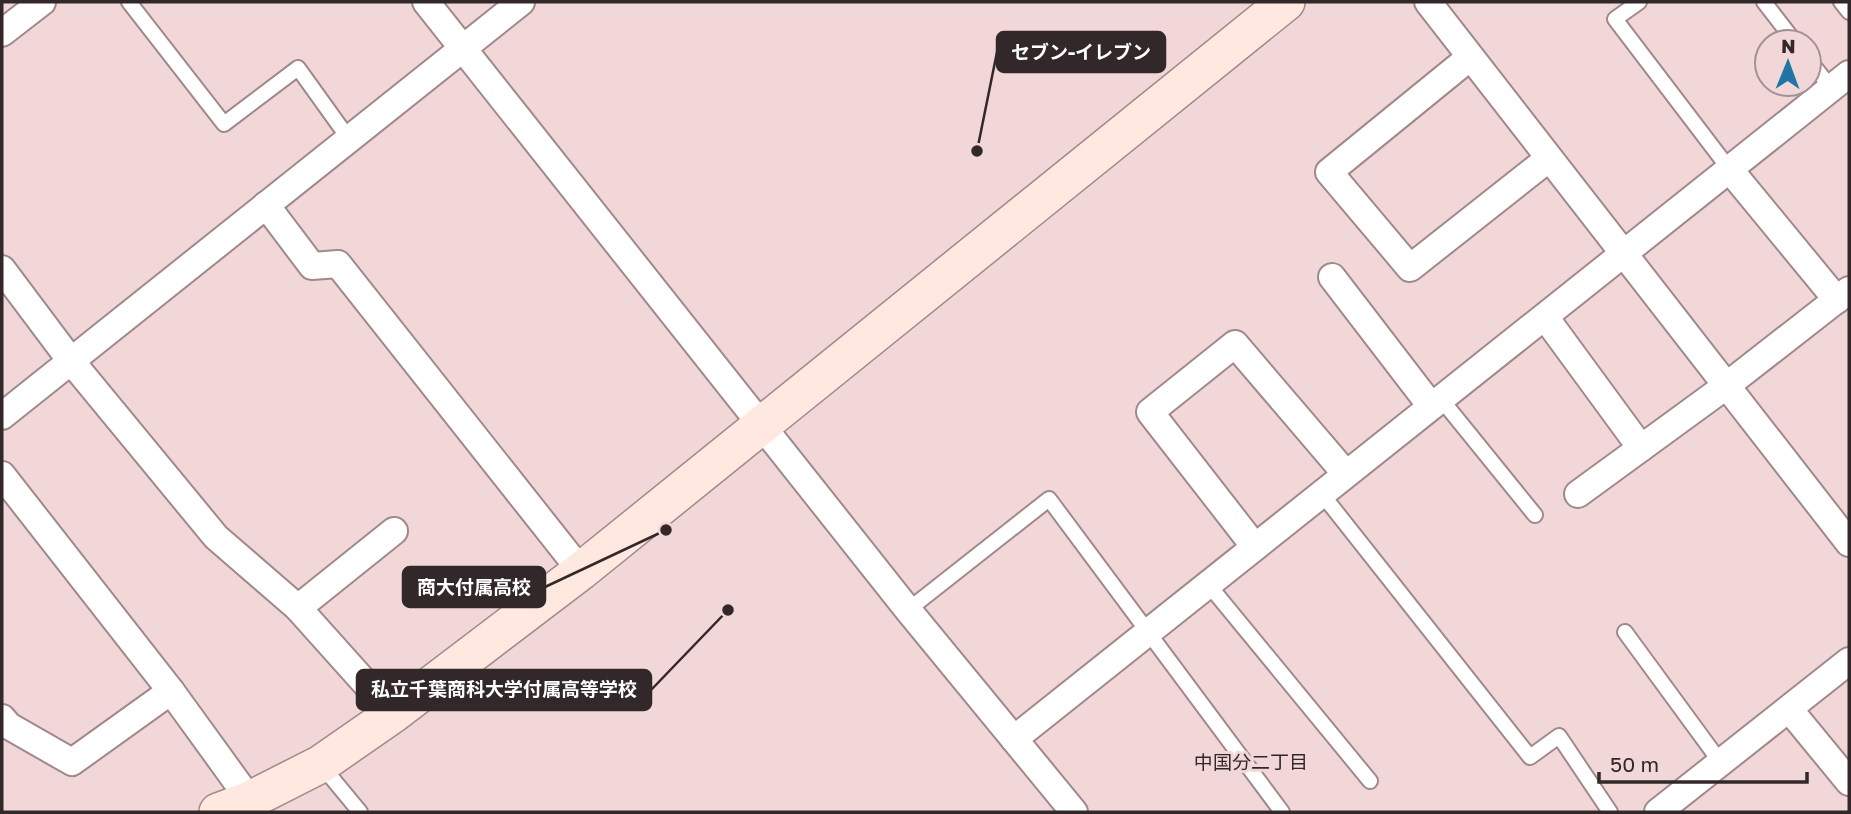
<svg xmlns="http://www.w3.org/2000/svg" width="1851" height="814" font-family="'Golos Text','Noto Sans JP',sans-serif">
<rect width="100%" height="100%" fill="#f2d7d9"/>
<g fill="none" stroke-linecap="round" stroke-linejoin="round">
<g stroke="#a1888a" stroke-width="18">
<g id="lane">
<path d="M129 2 224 124 298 68 349 139"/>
<path d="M1639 2 1615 19 1730 170"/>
<path d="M1764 2 1795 42"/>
<path d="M1841 2 1849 12"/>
<path d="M1809 60 1832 89"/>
<path d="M1441 399 1535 515"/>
<path d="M1322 494 1530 757 1559 736 1610 812"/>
<path d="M1208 584 1370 781"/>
<path d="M908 610 1049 499 1282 812"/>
<path d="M1625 632 1721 763"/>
<path d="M322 766 360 812"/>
</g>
</g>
<g stroke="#a1888a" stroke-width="30">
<g id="street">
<path d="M426 2 908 610 1074 812"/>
<path d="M1428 2 1849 543"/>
<path d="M2 33 42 2"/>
<path d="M1469 58 1329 172 1410 268 1548 159"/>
<path d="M1730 170 1837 300"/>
<path d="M266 205 312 266 338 264 581 571"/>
<path d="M2 269 71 361 216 537 298 608 394 531"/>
<path d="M1332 277 1431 406"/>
<path d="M1545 317 1641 448"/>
<path d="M2 416 521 2"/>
<path d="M2 475 171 691 250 800"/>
<path d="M1578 494 1726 386 1849 290"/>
<path d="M1255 547 1150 412 1235 344 1346 474"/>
<path d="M298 608 393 714"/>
<path d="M1789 709 1849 782"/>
<path d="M2 718 9 726 72 762 171 691"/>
<path d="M1014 739 1849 74"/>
<path d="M1658 812 1849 661"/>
</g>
</g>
<g stroke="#a1888a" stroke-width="40">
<path id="secondary" d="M218 812 250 800 321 764 393 714 581 571 1286 2"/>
</g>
<use href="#lane" stroke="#fff" stroke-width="14"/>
<use href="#street" stroke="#fff" stroke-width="26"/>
<use href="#secondary" stroke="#fee8e0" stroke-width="37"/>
</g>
<g text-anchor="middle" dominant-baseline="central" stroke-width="6" stroke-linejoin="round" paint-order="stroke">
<g font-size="19" fill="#322829" stroke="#f2d7d9">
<text x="1251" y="761">中国分二丁目</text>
</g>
</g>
<path fill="none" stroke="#322829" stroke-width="2.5" d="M977 151L997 52M666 530L545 587M728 610L651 690"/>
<g fill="#322829" stroke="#f2d7d9" stroke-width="2.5">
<circle cx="977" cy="151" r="7"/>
<circle cx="666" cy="530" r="7"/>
<circle cx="728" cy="610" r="7"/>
</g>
<g fill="#322829" stroke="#322829" stroke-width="2.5">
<rect x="997" y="32" width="168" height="40" rx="7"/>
<rect x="403" y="567" width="142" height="40" rx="7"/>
<rect x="357" y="670" width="294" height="40" rx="7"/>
</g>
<g font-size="19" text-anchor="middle" font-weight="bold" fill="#fff">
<text x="1081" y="59">セブン-イレブン</text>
<text x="474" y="594">商大付属高校</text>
<text x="504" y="696">私立千葉商科大学付属高等学校</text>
</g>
<rect width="1851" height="814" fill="none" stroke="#322829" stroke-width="7"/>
<g transform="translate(1788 63) rotate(1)"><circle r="33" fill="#f2d7d9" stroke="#a59193" stroke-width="2"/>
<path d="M0-5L12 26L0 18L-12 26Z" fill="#2175a5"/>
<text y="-10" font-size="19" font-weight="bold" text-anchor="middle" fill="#322829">N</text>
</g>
<path d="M1599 772v10h208v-10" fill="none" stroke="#322829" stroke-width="3.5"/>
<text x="1610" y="772" font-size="21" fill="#322829" stroke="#f2d7d9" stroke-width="5" paint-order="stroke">50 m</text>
</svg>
